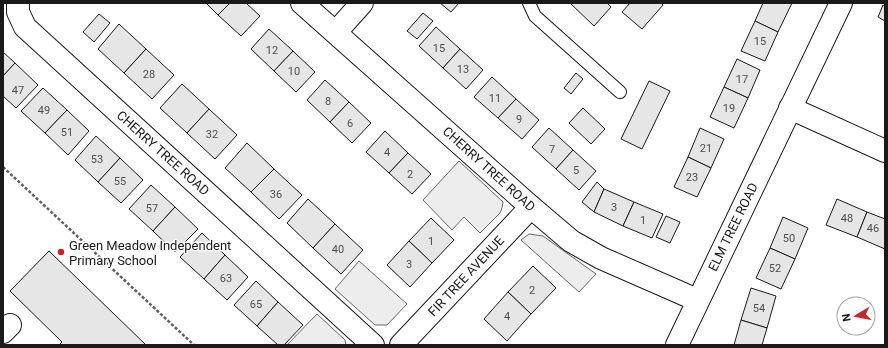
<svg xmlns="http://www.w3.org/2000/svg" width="888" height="348" font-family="Roboto,sans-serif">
<rect width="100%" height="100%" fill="#fff"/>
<g fill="#ededed" stroke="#6a6a6a">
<path d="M459 161 503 202 502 208 500 213 480 233 464 217 452 230 423 200Z"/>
<path d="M529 234 543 236 596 274 579 292 521 240Z"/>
<path d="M359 261 407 304 387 325H375L335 289Z"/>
<path d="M317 314 345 340 346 345H287Z"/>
</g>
<g fill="#e6e6e6" stroke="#1a1a1a">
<path d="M206 3H230L218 15Z"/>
<path d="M230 3H246L260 16 241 36 218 15Z"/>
<path d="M440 3H459L451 12Z"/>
<path d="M570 3H607L611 7 594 26Z"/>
<path d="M630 3H661L663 5 642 29 622 12Z"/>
<path d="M763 3H792L778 32 755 21Z"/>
<path d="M883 5 885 6V21L878 17Z"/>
<path d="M423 13 433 21 417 39 407 31Z"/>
<path d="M99 14 110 23 94 42 83 32Z"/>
<path d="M755 21 778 32 765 61 741 51Z"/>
<path d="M119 24 146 49 124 73 98 49Z"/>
<path d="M436 27 460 49 443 68 419 46Z"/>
<path d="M269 29 293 51 274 71 251 49Z"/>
<path d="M146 49 174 75 152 99 124 73Z"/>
<path d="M460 49 483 70 466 89 443 68Z"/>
<path d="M293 51 315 72 296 92 274 71Z"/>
<path d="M3 52 15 63 3 76Z"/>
<path d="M737 59 760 70 748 98 724 87Z"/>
<path d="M15 63 38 85 16 108 3 96V76Z"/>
<path d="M576 73 583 79 571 94 564 88Z"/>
<path d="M492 77 516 99 498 118 474 97Z"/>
<path d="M325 80 349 102 330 122 307 100Z"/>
<path d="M649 81 670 91 642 149 621 139Z"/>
<path d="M182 84 209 109 187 133 160 108Z"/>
<path d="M724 87 748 98 734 128 710 117Z"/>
<path d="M43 88 67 110 45 133 21 111Z"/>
<path d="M516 99 539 120 522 139 498 118Z"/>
<path d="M349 102 371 123 352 143 330 122Z"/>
<path d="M583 108 605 129 591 144 569 123Z"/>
<path d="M209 109 237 135 215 159 187 133Z"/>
<path d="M67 110 89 131 68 155 45 133Z"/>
<path d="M549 128 573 150 556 169 532 147Z"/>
<path d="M700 128 724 139 711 168 688 157Z"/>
<path d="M385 131 408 153 389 173 366 152Z"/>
<path d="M96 136 120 158 98 182 75 160Z"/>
<path d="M247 143 274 169 251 192 225 168Z"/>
<path d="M573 150 596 171 579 190 556 169Z"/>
<path d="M408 153 431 174 412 194 389 173Z"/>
<path d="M688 157 711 168 697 197 674 187Z"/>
<path d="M120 158 143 180 121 203 98 182Z"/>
<path d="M274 169 302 195 279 219 251 192Z"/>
<path d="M597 182 604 189 594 212 582 202Z"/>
<path d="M151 185 175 207 153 231 129 209Z"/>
<path d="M604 189 634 202 623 226 594 212Z"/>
<path d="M308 199 335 224 313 248 287 223Z"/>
<path d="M837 199 867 212 857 237 826 225Z"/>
<path d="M634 202 663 214 652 238 623 226Z"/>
<path d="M175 207 198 229 175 252 153 231Z"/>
<path d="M867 212 885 219V249L857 237Z"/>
<path d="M666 216 680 222 670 243 656 237Z"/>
<path d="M783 217 808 228 795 259 770 248Z"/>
<path d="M431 218 454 240 432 263 409 241Z"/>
<path d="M335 224 363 250 341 274 313 248Z"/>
<path d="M202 233 225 255 204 279 180 257Z"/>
<path d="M409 241 432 263 410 287 387 265Z"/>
<path d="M770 248 795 259 781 289 756 278Z"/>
<path d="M49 251 146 345H59L62 342 10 291Z"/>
<path d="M225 255 248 277 227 300 204 279Z"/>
<path d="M533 266 556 288 531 314 508 292Z"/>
<path d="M256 281 278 302 257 326 234 305Z"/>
<path d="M751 288 776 296 767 328 741 320Z"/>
<path d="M508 292 531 314 507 341 484 319Z"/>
<path d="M278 302 303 325 284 345H278L257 326Z"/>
<path d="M741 320 767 328 762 345H734Z"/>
</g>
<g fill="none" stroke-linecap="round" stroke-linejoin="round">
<g stroke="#1a1a1a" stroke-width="14">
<path id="lane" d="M529 3 535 16 620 92"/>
</g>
<g stroke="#1a1a1a" stroke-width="24">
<g id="street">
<path d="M18 3V12L25 27 373 345"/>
<path d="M302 3 531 207 571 241 601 258 697 300"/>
<path d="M336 32 362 3"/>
<path d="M790 108 885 151"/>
<path d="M3 332 10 325"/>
<path d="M401 345 531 207"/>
<path d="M677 345 841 3"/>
</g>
</g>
<path stroke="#5f5f5f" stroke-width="2.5" stroke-dasharray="3 2" stroke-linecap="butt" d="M3 167 194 345"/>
<use href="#lane" stroke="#fff" stroke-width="12"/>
<use href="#street" stroke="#fff" stroke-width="22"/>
</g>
<circle fill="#c62828" stroke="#fff" stroke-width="1.5" cx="61" cy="252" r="4"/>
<g text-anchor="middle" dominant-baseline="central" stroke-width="3" stroke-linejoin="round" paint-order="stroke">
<g font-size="11" fill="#4d4d4d">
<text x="760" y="41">15</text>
<text x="439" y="48">15</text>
<text x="272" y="50">12</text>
<text x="463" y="69">13</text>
<text x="294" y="71">10</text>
<text x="149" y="74">28</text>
<text x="742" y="79">17</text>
<text x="18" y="90">47</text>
<text x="495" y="98">11</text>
<text x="328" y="101">8</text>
<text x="729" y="108">19</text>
<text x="44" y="110">49</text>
<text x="519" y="119">9</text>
<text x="350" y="123">6</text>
<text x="67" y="132">51</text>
<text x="212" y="134">32</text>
<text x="706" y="148">21</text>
<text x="552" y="149">7</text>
<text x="387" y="152">4</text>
<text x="97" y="159">53</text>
<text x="576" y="170">5</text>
<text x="410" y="174">2</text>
<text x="692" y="177">23</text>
<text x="120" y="181">55</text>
<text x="276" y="194">36</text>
<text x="614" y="207">3</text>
<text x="152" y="208">57</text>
<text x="847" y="218">48</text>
<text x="643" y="220">1</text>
<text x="873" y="228">46</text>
<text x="789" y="238">50</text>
<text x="431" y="241">1</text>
<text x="338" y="249">40</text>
<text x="409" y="264">3</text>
<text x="775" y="268">52</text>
<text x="226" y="278">63</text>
<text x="532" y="290">2</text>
<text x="256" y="304">65</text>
<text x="759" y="308">54</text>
<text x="507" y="316">4</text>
</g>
<g font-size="13" fill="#1a1a1a" stroke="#fff">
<text transform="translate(163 153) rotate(42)">CHERRY TREE ROAD</text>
<text transform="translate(489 169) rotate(42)">CHERRY TREE ROAD</text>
<text transform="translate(733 227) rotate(-64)">ELM TREE ROAD</text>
<text transform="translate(466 276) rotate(-47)">FIR TREE AVENUE</text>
</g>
<g font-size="13" fill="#1a1a1a" stroke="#fff" text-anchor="start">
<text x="69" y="245">Green Meadow Independent<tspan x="69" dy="15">Primary School</tspan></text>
</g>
</g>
<rect width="888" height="348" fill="none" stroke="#1a1a1a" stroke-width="8"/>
<g transform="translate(856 316) rotate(260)"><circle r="19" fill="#ffffff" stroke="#a3a3a3"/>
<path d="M0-3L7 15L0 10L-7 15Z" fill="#c62828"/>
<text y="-6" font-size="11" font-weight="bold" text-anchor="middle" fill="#1a1a1a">N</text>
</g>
</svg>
